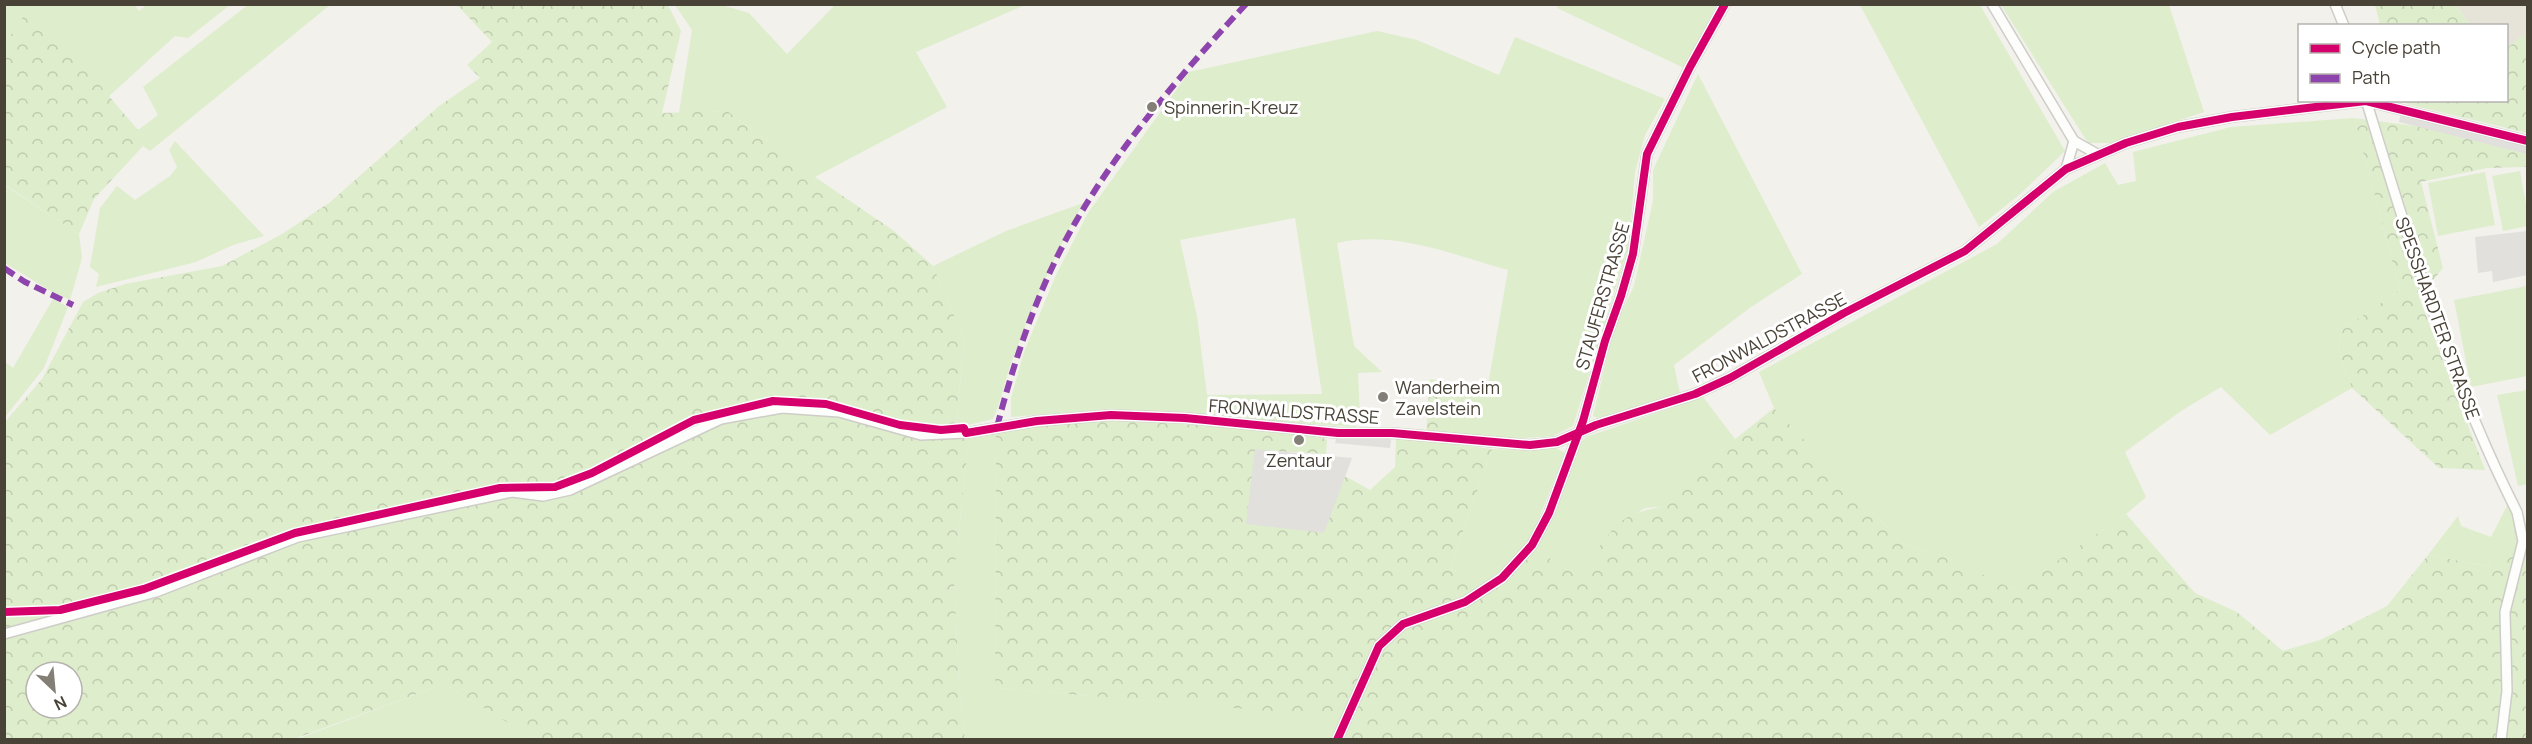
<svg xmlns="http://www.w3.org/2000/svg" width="2532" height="744" font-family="Manrope,sans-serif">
<defs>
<pattern id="forest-crowns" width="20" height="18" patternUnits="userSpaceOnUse" patternTransform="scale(1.5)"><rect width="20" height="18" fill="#deedcc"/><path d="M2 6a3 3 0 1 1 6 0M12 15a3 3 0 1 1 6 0" fill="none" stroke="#c0ccb0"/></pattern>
</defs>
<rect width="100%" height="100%" fill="#f2f1ec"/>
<path fill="#e6e3d9" d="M2456 5H2527V33L2507 48 2506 26 2470 25Z"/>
<g fill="#deedcc" fill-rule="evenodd">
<path d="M134 4 139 11 146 5H230L188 38 175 36 108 97 91 75 27 12 5 44 4 5Z"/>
<path d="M249 4 330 5 150 151 143 146 138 130 158 115 143 87Z"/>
<path d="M675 5H721L749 13 787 54 835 5H1025L916 52 947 107 815 177 727 111 679 113 692 30Z"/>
<path d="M1558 5V4L1717 5 1684 68 1557 8Z"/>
<path d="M1860 5H1980L2065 151 2019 195 1979 227Z"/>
<path d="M2001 5H2169L2204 112 2112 143H2088Z"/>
<path d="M1377 31 1417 40 1499 75 1515 37 1665 99 1645 135 1635 172 1629 245 1573 426 1553 436 1495 440 1451 435 1455 383 1488 385 1508 270C1454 255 1394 230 1337 243L1354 346 1382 372 1358 373 1360 415 1355 427 1110 409 1011 417V398L1024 352 1056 275 1088 213 1189 72ZM1295 218 1322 394 1207 395 1197 316 1180 240Z"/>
<path d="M1698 74 1802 274 1751 307 1674 365 1680 394 1598 418 1593 416 1614 328 1634 286 1653 201V170Z"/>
<path d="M2354 118 2400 290 2343 329 2338 348 2352 388 2270 435 2221 387 2181 411 2125 452 2146 497 2126 514 2015 590 1944 556 1903 544 1774 408 1759 372 1997 244 2053 192 2105 163 2118 185 2136 181 2133 152 2231 127Z"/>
<path d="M175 141 264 236 233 245 196 262 96 287 99 274 90 267 100 208 117 186 135 200 170 176 177 167 169 150Z"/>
<path d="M2520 171 2527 210V226L2503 231 2492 176Z"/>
<path d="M2485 172 2495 225 2438 236 2428 183Z"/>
<path d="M4 185 79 234 82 258 70 300 52 292 5 263Z"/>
<path d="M1083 203C1056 252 1033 305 1013 358 1005 378 1002 399 993 419L956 428 964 339 933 266 1006 231Z"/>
<path d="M2527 286V376L2471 387 2454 300Z"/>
<path d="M53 299 68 307 44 368 5 417V362L13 368Z"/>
<path d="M2527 390V484L2518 486 2497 395Z"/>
<path d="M1703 397 1735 439 1690 476 1685 493 1668 506 1645 508 1618 525 1579 577 1535 549 1577 447 1586 437Z"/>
<path d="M996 434 995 688 1345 717 1334 739 965 740 959 687 954 575 969 439Z"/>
<path d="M1555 447 1565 453 1528 546 1500 574 1484 585 1450 568 1492 449 1533 450Z"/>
<path d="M2508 504 2518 526 2493 567 2428 555 2458 516 2461 526 2491 537Z"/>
<path d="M444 684 535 739 294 740Z"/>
</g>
<g fill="url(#forest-crowns)" fill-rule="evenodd">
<path d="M457 5H668L681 31 662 113 727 111 815 177 894 231 933 266 964 339 956 427 969 439 954 575 959 687 965 739H535L444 684 294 739 5 740V422L42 379 83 302 98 293 125 284 222 266 282 234 329 203 439 106 480 78 467 65 492 42ZM36 672H72V708H36Z"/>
<path d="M2375 5H2456L2470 25H2380Z"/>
<path d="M27 11 91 75 138 130 143 146 94 199 79 234 5 185V44Z"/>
<path d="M2527 33V133L2407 104 2405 101 2506 100 2507 48Z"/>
<path d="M2354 118 2430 128 2527 154V180L2526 167 2487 168 2421 182 2443 268 2419 297 2485 470 2439 468 2352 388 2338 348 2343 329 2400 290Z"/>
<path d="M1430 379 1455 383 1451 435 1426 433Z"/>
<path d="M1774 408 1903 544 1944 556 2015 590 2126 514 2195 593 2237 612 2283 651 2320 640 2387 606 2428 555 2492 567 2515 531 2527 533V739L1342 740 1351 718 995 688 996 434 1010 429 1114 420 1244 428 1318 436 1327 440 1326 454 1255 450 1323 533 1345 476 1370 490 1395 467 1396 437 1492 449 1450 568 1484 585 1500 584 1535 549 1579 577C1591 561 1603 538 1618 524 1647 499 1679 519 1689 476Z"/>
</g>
<g fill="#e1e0dc">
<path d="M2402 109 2527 141V154L2399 122Z"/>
<path d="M2527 231V275L2493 282 2492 271 2478 273 2475 237Z"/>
<path d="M1338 433H1392L1390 448 1335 443Z"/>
<path d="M1255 449 1352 458 1324 533 1246 524Z"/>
</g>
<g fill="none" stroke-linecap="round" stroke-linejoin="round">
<g stroke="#cecdc8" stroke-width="12">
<g id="street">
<path d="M1992 4 2074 141 2097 154"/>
<path d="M2335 4 2344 26"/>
<path d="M2366 100C2409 240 2450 381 2517 512L2523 541 2505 612 2507 691 2501 740"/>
<path d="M2066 169 2074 141"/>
<path d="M4 634 156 592 298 537 512 492 543 496 570 490 721 419 782 408 839 412 921 435 966 433 1037 421 1111 415 1185 418 1338 433H1392L1530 445 1557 442 1596 425 1695 394 1730 378 1844 313 1965 251 2066 169 2126 143 2178 127 2232 117 2366 101 2528 141"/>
<path d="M1337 740 1379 646 1403 624 1465 602 1488 587 1502 578 1532 545 1549 513 1583 421 1605 341 1621 296 1633 254 1647 154 1690 67 1725 4"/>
</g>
</g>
<use href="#street" stroke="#fdfdfc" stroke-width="9"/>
<g stroke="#8e44ad" stroke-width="6" stroke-dasharray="12 6" stroke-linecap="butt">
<path d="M4 268 25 282 73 305"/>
<path d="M997 427C1015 357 1039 286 1075 223 1121 143 1183 72 1246 4"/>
</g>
<g stroke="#fff" stroke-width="11">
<g id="cycleway">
<path d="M4 612 60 610 144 589 295 533 500 488 555 487 592 473 694 420 773 401 826 404 900 425 941 430 964 428 966 433 1037 421 1111 415 1185 418 1338 433H1392L1530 445 1557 442 1596 425 1695 394 1730 378 1844 313 1965 251 2066 169 2126 143 2178 127 2232 117 2366 101 2528 141"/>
<path d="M1337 740 1379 646 1403 624 1465 602 1488 587 1502 578 1532 545 1549 513 1583 421 1605 341 1621 296 1633 254 1647 154 1690 67 1725 4"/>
</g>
</g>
<use href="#cycleway" stroke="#d6006c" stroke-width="8"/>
</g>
<g fill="#847f76" stroke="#fff" stroke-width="2">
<circle cx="1152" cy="107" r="6"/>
<circle cx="1383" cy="397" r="6"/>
<circle cx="1299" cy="440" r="6"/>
</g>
<g text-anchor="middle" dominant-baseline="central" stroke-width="6" stroke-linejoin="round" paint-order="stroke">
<g font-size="18" fill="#494237" stroke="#fff" text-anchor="start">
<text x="1164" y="107">Spinnerin-Kreuz</text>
<text x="1395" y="387">Wanderheim<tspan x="1395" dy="21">Zavelstein</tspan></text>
<text x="1299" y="460" text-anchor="middle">Zentaur</text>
</g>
<g font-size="18" fill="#494237" stroke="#fff">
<text transform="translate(1602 296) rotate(-74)">STAUFERSTRASSE</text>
<text transform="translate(2438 318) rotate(70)">SPESSHARDTER STRASSE</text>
<text transform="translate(1769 337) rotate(-28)">FRONWALDSTRASSE</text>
<text transform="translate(1294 411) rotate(4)">FRONWALDSTRASSE</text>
</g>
</g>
<rect width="2532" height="744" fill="none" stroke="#494237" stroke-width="12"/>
<rect x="2298" y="24" width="210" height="78" fill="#ffffff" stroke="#b6b3af" stroke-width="1.5"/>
<rect x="2310" y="44" width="30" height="9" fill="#d6006c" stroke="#b6b3af" stroke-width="1.5"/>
<text x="2352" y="54" font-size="18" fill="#494237">Cycle path</text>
<rect x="2310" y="74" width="30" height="9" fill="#8e44ad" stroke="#b6b3af" stroke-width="1.5"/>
<text x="2352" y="84" font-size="18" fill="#494237">Path</text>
<g transform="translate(54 690) rotate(154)"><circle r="28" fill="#ffffff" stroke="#b6b3af" stroke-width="1.5"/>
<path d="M0-4.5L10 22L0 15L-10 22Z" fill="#847f76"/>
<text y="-9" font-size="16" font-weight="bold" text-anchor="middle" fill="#494237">N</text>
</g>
</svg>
